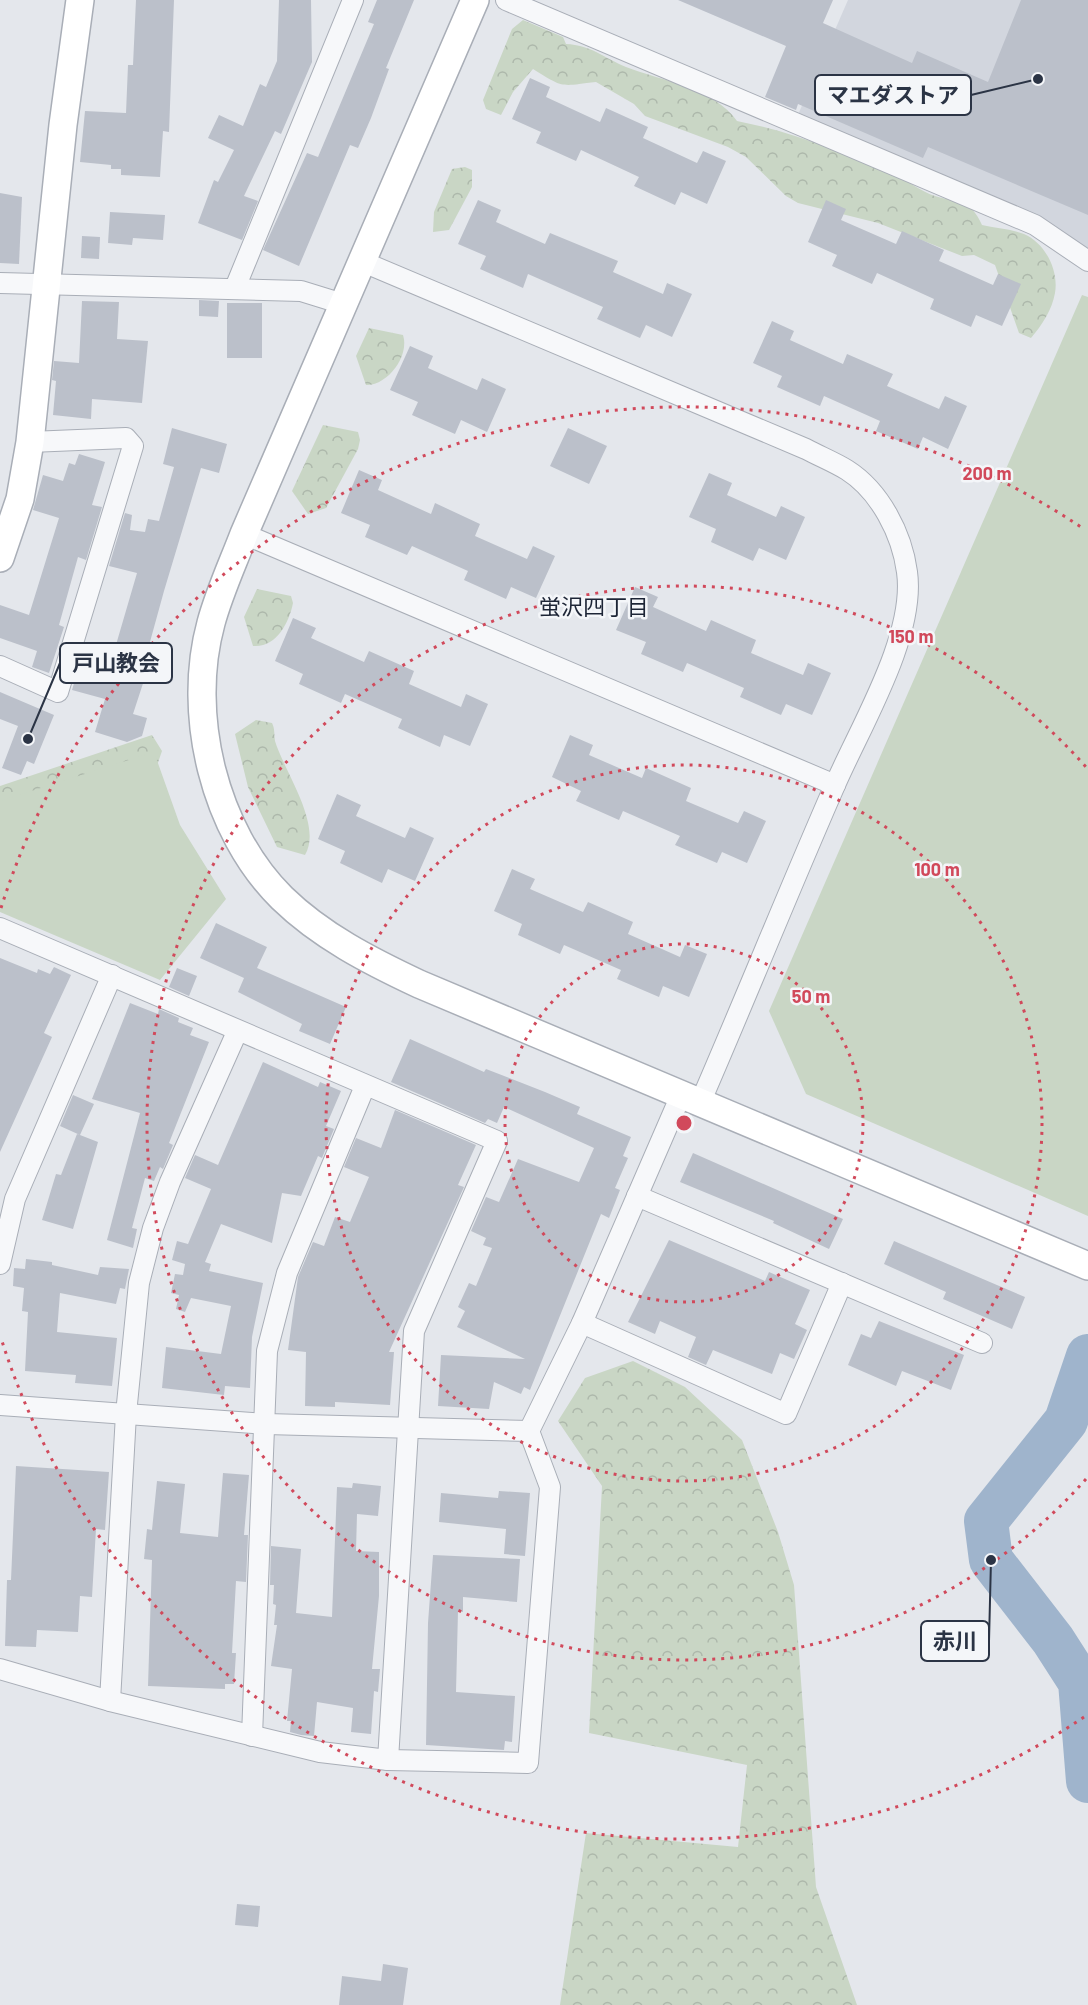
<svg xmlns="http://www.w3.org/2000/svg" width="1088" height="2005" font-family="Barlow,'Noto Sans JP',sans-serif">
<defs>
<pattern id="forest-crowns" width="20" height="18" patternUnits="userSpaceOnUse" patternTransform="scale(1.5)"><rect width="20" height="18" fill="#c9d6c5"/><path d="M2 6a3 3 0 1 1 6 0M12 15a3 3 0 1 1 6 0" fill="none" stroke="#adb8ab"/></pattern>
</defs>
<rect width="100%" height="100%" fill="#e4e7ec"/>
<path fill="#d2d6de" d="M848 0H1088V252L797 117Z"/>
<g fill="url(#forest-crowns)">
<path d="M523 20 563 37 566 44C591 45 604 58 626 67 662 81 714 88 737 121 793 132 842 152 894 175 907 180 922 192 935 196 958 203 970 198 982 225 995 228 1011 229 1024 234 1045 243 1059 270 1055 293 1052 310 1042 325 1031 338L1019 333 995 265 974 255 962 256 878 223 798 203 786 196 746 157 728 147 645 116 634 104 596 82C560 86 565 89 533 69L513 92 501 115 486 109 483 100 512 29Z"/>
<path d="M465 167 472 170V187L449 230 433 232 434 212 452 169Z"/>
<path d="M369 328 403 335C410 356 387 386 366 385L356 356Z"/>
<path d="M323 425 358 432 360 440 358 449 326 508 308 514 292 491Z"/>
<path d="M257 589 291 596 293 603C289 623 276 648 253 646L244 617Z"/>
<path d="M256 720 272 723C275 729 274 734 275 741 284 771 323 825 305 855L277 847 248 787 235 734Z"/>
<path d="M152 735 162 751 152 780 0 832V786Z"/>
<path d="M633 1361 685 1387 742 1440 778 1532 794 1585 816 1887 857 2005H560L586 1833 738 1847 747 1765 589 1733 602 1486 558 1421 585 1378Z"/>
</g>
<g fill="#c9d6c5">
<path d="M1082 295 1088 297V1216L806 1094 769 1011Z"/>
<path d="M154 752 180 825 226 899 160 980 0 912V801Z"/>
</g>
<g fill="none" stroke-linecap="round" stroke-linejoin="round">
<path stroke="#9fb4cc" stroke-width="44" d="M1088 1356 1066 1421 986 1521 991 1560 1053 1640 1080 1682 1088 1781"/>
</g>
<g fill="#bbc0ca">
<path d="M136 0H174L169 132 163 131 160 177 121 175V169H111V165L80 162 85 111 126 113 128 65H133Z"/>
<path d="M279 0H311L312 62 281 134 275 131 244 196 258 201 242 240 198 223 214 180 218 182 234 150 208 138 219 115 243 126 260 84 266 87 277 61Z"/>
<path d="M377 0H414L386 68 389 69 371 118 358 148 350 145 299 266 263 250 307 153 318 157 374 24 368 22Z"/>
<path d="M678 0H833L823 23 912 63 917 51 988 82 1021 0H1088V215L928 147 923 158 798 104 796 110 765 97 786 46Z"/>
<path d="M530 78 550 87 546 97 600 122 606 108 648 127 643 138 697 163 703 151 726 161 707 204 681 192 675 205 634 186 639 177 581 150 576 161 536 143 541 132 512 119Z"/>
<path d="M0 193 22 197 19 264 0 263Z"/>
<path d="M478 200 501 210 496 222 545 244 550 233 618 261 613 272 663 294 667 283 692 294 672 337 646 325 640 338 597 319 603 307 528 274 523 288 480 269 486 256 458 244Z"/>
<path d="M826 200 846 209 841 220 896 244 902 231 944 250 939 261 993 285 998 274 1021 284 1002 326 976 315 971 327 930 309 934 299 877 273 872 284 832 266 837 255 808 242Z"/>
<path d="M110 212 165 215 163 240 133 238 132 245 108 243Z"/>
<path d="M82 236 100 237 99 259 81 258Z"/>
<path d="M199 300 219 301 218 317 199 316Z"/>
<path d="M82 301 119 302 117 339 148 341 142 403 92 399 91 419 53 415 56 381 52 380 54 361 79 363Z"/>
<rect x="227" y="303" width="35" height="55"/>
<path d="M772 321 794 331 790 340 843 364 847 354 893 374 887 386 939 409 945 396 967 406 948 449 923 437 918 449 876 431 880 421 824 396 820 406 777 387 782 376 753 363Z"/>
<path d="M410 346 433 356 428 368 477 390 482 378 506 389 487 432 461 420 455 434 412 415 418 402 390 390Z"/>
<path d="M172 428 227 444 219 473 201 468 164 591 145 660 150 662 133 714 147 718 142 736 127 742 95 732 105 699 72 690 78 670 106 679 137 573 109 566 125 513 132 515 130 530 145 532 148 519 159 521 174 467 163 464Z"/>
<path d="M568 428 607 446 589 484 550 466Z"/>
<path d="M79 454 105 462 92 505 102 507 86 560 78 557 59 625 64 627 49 673 32 667 37 651 0 638V605L29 615 59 518 33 510 43 475 63 481 69 463 75 465Z"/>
<path d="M359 470 382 480 378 490 431 514 435 503 480 524 475 536 527 559 533 546 555 556 536 598 511 587 506 599 464 580 468 571 412 546 407 555 365 537 370 525 341 513Z"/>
<path d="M709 473 732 483 727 495 776 517 781 506 805 517 786 560 759 548 753 561 711 542 716 529 689 517Z"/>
<path d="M635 587 658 597 653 607 706 631 711 620 756 640 751 653 803 675 808 663 831 673 812 715 786 704 781 715 740 697 744 688 687 663 683 672 641 654 646 642 616 630Z"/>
<path d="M293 618 316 628 311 638 364 662 369 651 414 671 409 684 461 707 466 694 488 704 470 746 444 735 440 747 398 728 402 719 345 694 341 703 299 684 303 674 275 661Z"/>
<path d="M0 692 54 715 34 764 27 761 21 775 2 768 18 726 0 719Z"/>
<path d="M570 735 593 745 589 755 642 778 646 768 691 788 686 801 738 823 744 811 766 821 747 863 722 852 717 863 675 845 680 836 623 811 619 820 576 801 581 791 552 777Z"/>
<path d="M337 794 361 805 356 816 405 838 410 827 434 838 415 881 388 869 382 883 340 863 345 851 318 839Z"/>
<path d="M512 869 535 879 530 889 583 912 588 902 633 922 628 934 680 957 685 945 707 954 689 997 663 986 659 997 617 979 621 970 564 945 560 954 518 935 522 924 494 911Z"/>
<path d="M216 923 267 947 257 968 346 1007 330 1044 299 1031 302 1024 238 992 244 978 200 958Z"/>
<path d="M0 958 37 973 38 969 50 974 54 967 71 975 44 1033 52 1037 0 1152Z"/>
<path d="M177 968 197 976 189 996 169 987Z"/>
<path d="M130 1003 158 1014 159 1009 179 1018 178 1022 193 1028 190 1035 209 1042 169 1143 173 1145 163 1169 160 1167 154 1181 145 1178 132 1228 137 1229 133 1248 107 1240 140 1113 92 1099Z"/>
<path d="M410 1039 484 1072 486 1069 545 1092 580 1107 577 1114 631 1137 623 1156 628 1158 615 1188 620 1190 609 1218 601 1214 530 1390 524 1387 521 1394 494 1382 489 1409 438 1406 441 1355 525 1359 457 1327 465 1311 458 1307 469 1283 476 1286 492 1248 483 1245 486 1238 471 1231 486 1197 499 1202 518 1159 579 1182 594 1148 504 1107 497 1123 488 1119 485 1123 391 1082Z"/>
<path d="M263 1062 318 1087 320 1082 341 1091 326 1126 334 1129 322 1158 318 1156 301 1196 282 1193 272 1243 221 1224 205 1262 211 1264 209 1271 263 1283 252 1337 250 1388 225 1386 224 1395 162 1388 166 1347 221 1354 231 1306 191 1298 185 1312 176 1309 179 1295 171 1293 175 1274 183 1275 185 1264 172 1260 177 1241 188 1244 211 1189 185 1178 195 1155 218 1165Z"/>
<path d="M73 1095 94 1104 80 1135 98 1142 73 1229 42 1220 56 1174 61 1175 77 1134 80 1135 60 1126Z"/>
<path d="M395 1110 476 1145 458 1185 464 1187 389 1352H394L390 1405 335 1402V1407L305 1406 306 1352 288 1350 298 1277 313 1242 324 1246 335 1217 350 1222 369 1177 344 1167 356 1138 381 1148Z"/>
<path d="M693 1153 843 1219 829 1249 773 1223 774 1221 680 1182Z"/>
<path d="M669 1240 765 1281 769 1272 810 1290 795 1324 807 1330 794 1359 780 1353 772 1374 713 1350 706 1365 688 1357 696 1337 660 1321 655 1334 628 1322Z"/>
<path d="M894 1241 1025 1297 1012 1329 943 1299 946 1292 884 1264Z"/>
<path d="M26 1259 52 1262V1265L98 1275 100 1267 129 1269 125 1289 120 1288 116 1304 60 1293 57 1332 117 1338 112 1386 75 1383 76 1375 25 1371 28 1312 22 1311 24 1288 13 1286 14 1268 25 1269Z"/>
<path d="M879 1321 964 1355 951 1390 902 1371 896 1386 848 1365 861 1334 871 1338Z"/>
<path d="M16 1466 109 1472 105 1530 96 1529 92 1597 80 1596 78 1632 37 1630 36 1647 5 1646 7 1580H11Z"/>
<path d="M223 1473 249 1475 244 1535H248L246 1582 236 1581 232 1653H236L234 1684H225V1689L148 1686 152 1560 144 1559 147 1529 152 1530 157 1481 185 1484 180 1533 218 1537Z"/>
<path d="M353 1483 381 1486 378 1516 357 1514 356 1551 379 1552V1596L372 1669H380L378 1692 374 1691 371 1734 351 1732 353 1708 317 1702 314 1736 301 1735 290 1732 291 1721H287L292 1669 271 1666 277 1625H274L276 1605 273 1604 274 1585H270L271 1546 301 1549 296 1613 332 1617 337 1487 352 1488Z"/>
<path d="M499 1491 530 1493 525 1556 504 1554 506 1529 439 1522 441 1493 498 1498Z"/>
<path d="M433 1555 520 1559 517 1602 463 1597V1612L458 1611 456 1692 515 1696 512 1742 505 1741 504 1750 426 1745 428 1623Z"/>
<path d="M237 1904 260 1906 258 1927 235 1925Z"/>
<path d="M383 1964 408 1968 403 2005H339L342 1976 381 1981Z"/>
</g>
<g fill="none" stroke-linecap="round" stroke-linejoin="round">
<g stroke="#a9aeb7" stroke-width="22">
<g id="street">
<path d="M506 0 1035 225 1088 261"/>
<path d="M361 261 806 449C819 456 834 462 847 470 880 491 902 534 907 572 916 636 860 727 835 785 789 890 746 997 700 1103"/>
<path d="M0 283 301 291 343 304"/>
<path d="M235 288 353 0"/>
<path d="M244 534 835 785"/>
<path d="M0 666 58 692 133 446 126 438 30 442"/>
<path d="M0 928 497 1141 414 1331 388 1760"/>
<path d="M637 1196 982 1343"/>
<path d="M0 1264 15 1199 112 975"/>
<path d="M582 1323 786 1414 842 1283"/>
<path d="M0 1405 266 1424 529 1431"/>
<path d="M0 1669 110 1701 320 1752 388 1760 528 1763 550 1487 529 1431 582 1323 681 1095"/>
<path d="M110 1701 126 1414 139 1283 153 1228 170 1182 237 1032"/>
<path d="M252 1736 267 1351 287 1273 365 1086"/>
</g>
</g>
<g stroke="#a9aeb7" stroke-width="30">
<g id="secondary">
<path d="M475 0 244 534C233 563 219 593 211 623 186 714 214 831 282 898 321 936 370 961 419 984L1088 1266"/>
<path d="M0 558 20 499 30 442 63 125 80 0"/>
</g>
</g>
<use href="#street" stroke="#f7f8fa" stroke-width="20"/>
<use href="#secondary" stroke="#fff" stroke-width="27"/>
</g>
<g fill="none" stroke="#d1495b" stroke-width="3" stroke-dasharray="3 6">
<circle cx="684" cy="1123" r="179"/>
<circle cx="684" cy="1123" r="358"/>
<path d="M1086 1479A537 537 0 1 1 1086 767"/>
<path d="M1084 1717A716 716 0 0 1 1 1338M1 908A716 716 0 0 1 1084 529"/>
</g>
<g text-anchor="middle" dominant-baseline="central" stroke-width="5" stroke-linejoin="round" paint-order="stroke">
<g font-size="22" fill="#1d2536" stroke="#f4f6f9">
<text x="594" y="606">蛍沢四丁目</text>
</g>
</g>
<circle cx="684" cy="1123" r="9" fill="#d1495b" stroke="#f4f6f9" stroke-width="3"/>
<g font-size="18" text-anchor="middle" font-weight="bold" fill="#d1495b" stroke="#f4f6f9" stroke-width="5" stroke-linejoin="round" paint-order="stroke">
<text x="987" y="480">200 m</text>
<text x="911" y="643">150 m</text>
<text x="937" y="876">100 m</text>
<text x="811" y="1003">50 m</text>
</g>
<path fill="none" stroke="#2b3445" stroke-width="2" d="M1038 79L971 95M28 739L60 663M991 1560L989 1641"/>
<g fill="#2b3445" stroke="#f4f6f9" stroke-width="2">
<circle cx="1038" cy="79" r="6"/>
<circle cx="28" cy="739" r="6"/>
<circle cx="991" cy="1560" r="6"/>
</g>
<g fill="#f4f6f9" stroke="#2b3445" stroke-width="2">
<rect x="815" y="75" width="156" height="40" rx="6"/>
<rect x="60" y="643" width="112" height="40" rx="6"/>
<rect x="921" y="1621" width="68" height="40" rx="6"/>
</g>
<g font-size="22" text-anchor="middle" font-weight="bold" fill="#2b3445">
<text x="893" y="103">マエダストア</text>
<text x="116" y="671">戸山教会</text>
<text x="955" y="1649">赤川</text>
</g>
</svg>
